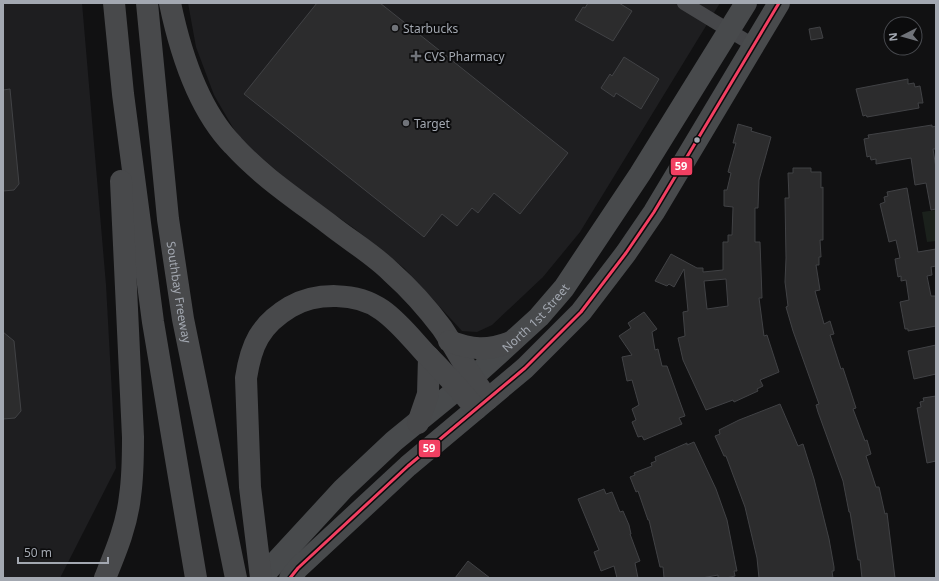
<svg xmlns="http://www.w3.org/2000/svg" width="939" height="581" font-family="'Noto Sans',sans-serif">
<rect width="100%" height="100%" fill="#111112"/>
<g fill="#1e1e20">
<path d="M3 3H82L106 285 116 468 60 578H3Z"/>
<path d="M188 3H720L580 232 543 277 492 325 477 332 462 331 404 268 355 229 294 186 239 138 214 95 196 47Z"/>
</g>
<path fill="#1b211c" d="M936 210V241L927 242 922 212Z"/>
<g fill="#2c2c2d" stroke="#414245" fill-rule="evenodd">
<path d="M317 3H380L568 153 520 214 494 193 478 213 472 208 457 226 442 214 424 237 244 94Z"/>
<path d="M588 3H619L632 11 613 41 575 20 583 7 585 8Z"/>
<path d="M820 27 823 38 811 40 809 29Z"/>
<path d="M624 57 659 79 641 109 616 93 614 97 601 88 610 74 612 76Z"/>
<path d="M908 79V84L914 83 915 87 920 86 923 103H918L919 108 867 117 866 115 863 116 856 89Z"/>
<path d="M10 89 19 184 14 190 3 191V90Z"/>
<path d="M738 124 752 128 751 131 771 137 759 180 758 208H755V242H760L762 298H759L764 336 767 335 779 372 760 380 763 386 757 389 758 391 734 402 733 400 706 410 683 360 678 338 685 336 683 312 688 311 684 269 674 287 669 284 667 286 655 281 671 254 697 268H703V272L723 270V242H728V235H732L733 207 724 206V190H727L731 173 728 172 736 143H733ZM726 279 728 306 707 309 704 281Z"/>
<path d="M932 125V127L936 126V149H933L936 168V209L931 210 926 183 915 185 911 158 876 164V159L871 160 870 156 867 157 864 139 869 138 868 135Z"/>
<path d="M793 168H811V172H821V188L823 187V240H820L821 257H819V265H816L820 290 815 291 824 324 830 321 834 334 830 335 841 369 843 368 856 408 853 409 865 441 867 440 871 454 866 456 876 487H879L885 514 887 513 895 578H862L860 560H858L850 512H849L843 481 818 412 816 405 819 404 793 331 786 307 788 306 785 282 786 258 785 198H789L788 173H793Z"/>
<path d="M907 188 918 252 936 249V266L931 267 932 275 927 276 931 296H936V326L908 331V329H905L900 302 909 300 906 280 901 281V276L898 277 895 259 900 258 896 240 889 242 880 204 885 202 884 197 888 196 887 192Z"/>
<path d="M644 312 657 329 652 332 655 350 658 349 662 366H667L685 416 679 418 682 424 644 440 642 436 638 437 632 422 636 420 632 409 639 405 632 380 627 381 622 357 632 355 619 336 631 328 628 323Z"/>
<path d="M3 332 14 341 21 411 15 418 3 419Z"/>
<path d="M936 345V374L914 379 908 351Z"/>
<path d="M936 396V461L927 463 917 408 921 407 920 402 924 401 923 398Z"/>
<path d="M780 404 798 446 803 444 814 479 829 539 834 567V571H832L833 578H759L757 558 745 507 726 456H724L715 436 720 434 719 430 739 420Z"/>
<path d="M694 442 716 489 727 520 737 571H734L735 576 726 578H718V575L702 578H664L663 567H660L649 520H648L638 491 636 492 630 477 635 475 634 473 652 466 651 463 656 461 655 457 687 443V445Z"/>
<path d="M604 489 606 494 612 492 620 512 623 511 629 525 631 534H630L640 561 635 563 638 578H617L614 566 601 571 594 552 599 550 578 499Z"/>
<path d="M468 561 490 578H455Z"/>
</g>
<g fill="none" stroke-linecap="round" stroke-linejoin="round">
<path stroke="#46474a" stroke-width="14" d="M684 3 753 45"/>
<g stroke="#484a4c" stroke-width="22">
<path id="s1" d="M261 578 343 489 394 441 481 370 539 317 564 288 640 174 746 3"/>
<path d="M290 578 298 568 408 466 525 368 581 312 626 253 654 212 779 3"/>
</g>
<g stroke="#48494b" stroke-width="22">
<path d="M114 3 123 94 153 322 196 578"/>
<path id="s2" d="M147 3 168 219 183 319 236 578"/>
<path d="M170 3C180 51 198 109 233 145 261 176 296 199 329 224 349 240 373 254 391 272 410 289 427 308 442 328 458 352 470 377 488 399"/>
<path d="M449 341C472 350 487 351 511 342"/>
<path d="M418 423 428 394 429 357"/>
<path d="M105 578C116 551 127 525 130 496 133 476 133 457 133 437L121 181"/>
<path d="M261 578 250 487 246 378C251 345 260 325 290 307 316 292 357 292 382 310 399 322 412 339 425 353 443 371 460 390 476 409"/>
</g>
<g stroke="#0c0c0d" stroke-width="6">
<path id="bus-1" d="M290 578 298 568 408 466 525 368 581 312 626 253 654 212 779 3"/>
</g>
<use href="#bus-1" stroke="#f24062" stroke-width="3"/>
</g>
<g fill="#707379" stroke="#0c0c0d" stroke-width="1.5">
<circle cx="395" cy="28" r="4"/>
<path d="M414 50h4v4h4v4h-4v4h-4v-4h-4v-4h4z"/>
<circle cx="406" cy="123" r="4"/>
</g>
<circle fill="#a3a8b1" stroke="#0c0c0d" stroke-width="1.5" cx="697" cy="140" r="3.5"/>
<g text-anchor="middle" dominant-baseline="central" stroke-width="4" stroke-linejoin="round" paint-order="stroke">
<g font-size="12" fill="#a3a8b1" stroke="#0c0c0d" text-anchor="start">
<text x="403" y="28">Starbucks</text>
<text x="424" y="56">CVS Pharmacy</text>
<text x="414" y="123">Target</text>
</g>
<g font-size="12" fill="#a3a8b1" stroke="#0c0c0d">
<text stroke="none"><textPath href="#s2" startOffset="291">Southbay Freeway</textPath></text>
<text stroke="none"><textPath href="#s1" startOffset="379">North 1st Street</textPath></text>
</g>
</g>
<g stroke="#0c0c0d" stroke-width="1.5">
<rect x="670" y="157" width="23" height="19" rx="4" fill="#f24062"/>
<rect x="418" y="439" width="23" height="19" rx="4" fill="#f24062"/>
</g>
<g font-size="11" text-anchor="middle" font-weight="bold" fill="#fff">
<text x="681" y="170">59</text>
<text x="429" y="452">59</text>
</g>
<rect width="939" height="581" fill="none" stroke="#a3a8b1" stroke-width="8"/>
<g transform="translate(903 36) rotate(264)"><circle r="19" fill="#0c0c0d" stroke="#484a4f"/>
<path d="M0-3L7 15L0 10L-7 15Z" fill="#707379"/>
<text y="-6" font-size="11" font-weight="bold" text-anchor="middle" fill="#a3a8b1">N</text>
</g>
<path d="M18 557v6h90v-6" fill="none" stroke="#a3a8b1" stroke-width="2"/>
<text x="24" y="557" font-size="12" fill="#a3a8b1" stroke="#0c0c0d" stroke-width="3" paint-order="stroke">50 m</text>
</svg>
